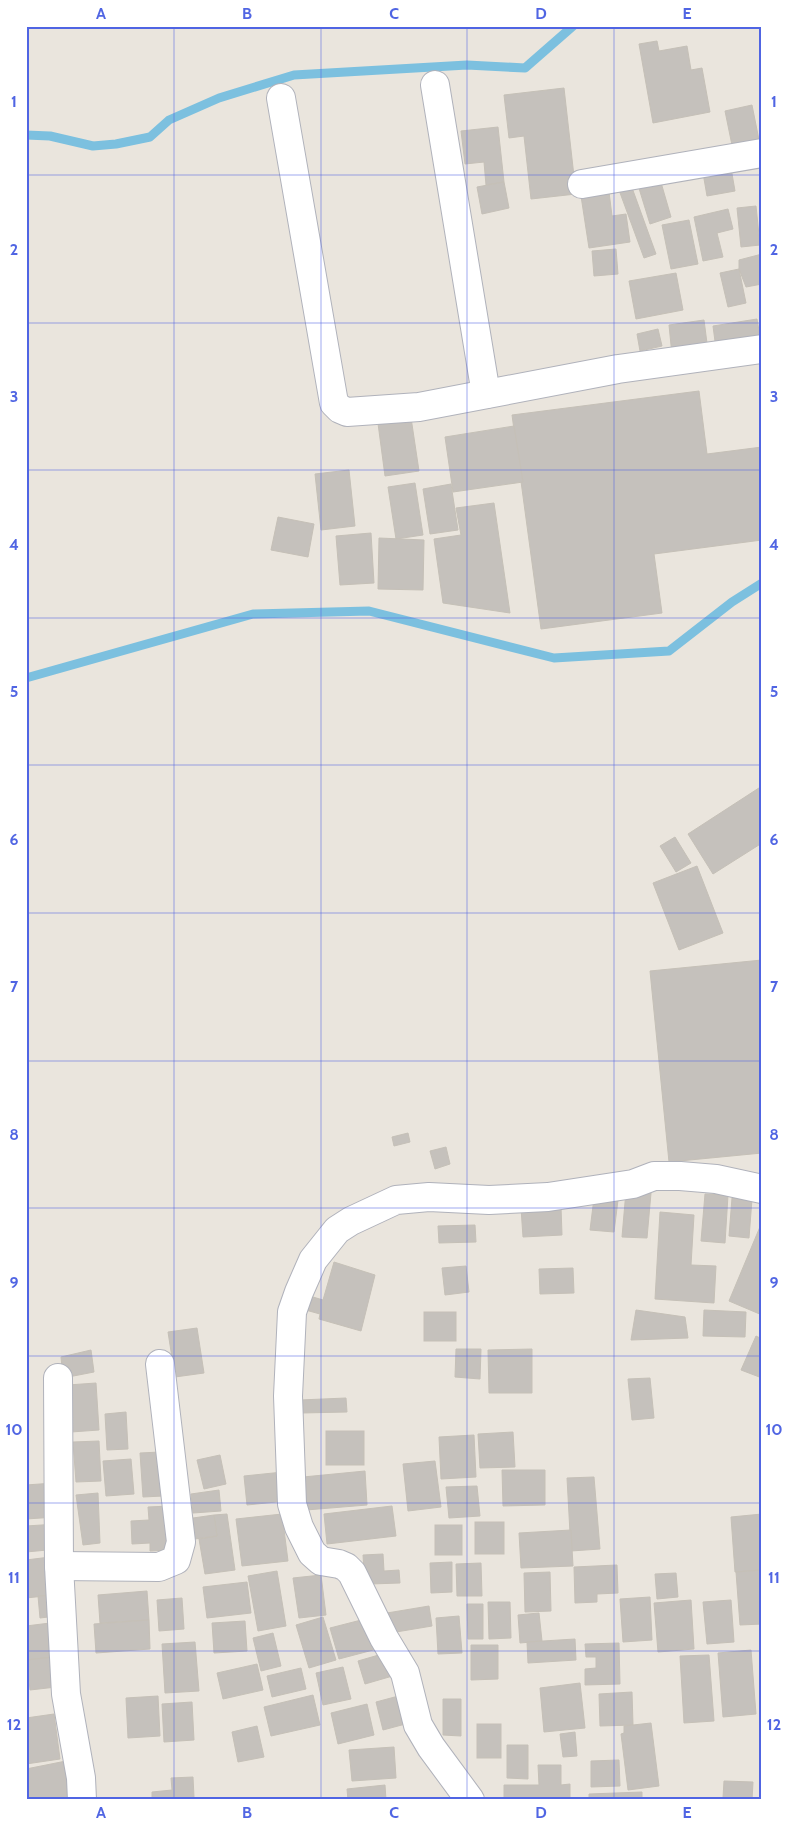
<svg xmlns="http://www.w3.org/2000/svg" width="788" height="1826" font-family="Cabin,sans-serif">
<rect width="100%" height="100%" fill="#eae5dd"/>
<g fill="none" stroke-linecap="round" stroke-linejoin="round">
<g stroke="#7cc0df" stroke-width="9">
<path d="M26 135 50 136 93 146 116 144 150 137 169 120 219 98 294 75 467 65 525 68 573 26"/>
<path d="M26 678 253 614 369 611 554 658 669 651 732 602 762 583"/>
</g>
</g>
<g fill="#c5c1bc" stroke="#c5c0b7">
<path d="M657 41 659 51 687 46 691 70 702 68 710 112 653 123 639 44Z"/>
<path d="M564 88 576 194 531 199 524 136 509 138 504 95Z"/>
<path d="M752 105 760 145 733 150 725 111Z"/>
<path d="M498 127 504 182 486 185 484 162 465 164 461 131Z"/>
<path d="M731 168 735 191 707 196 703 173Z"/>
<path d="M660 179 671 217 650 224 638 185Z"/>
<path d="M504 182 509 208 482 214 477 187Z"/>
<path d="M631 185 656 254 644 258 619 190Z"/>
<path d="M609 192 612 216 626 214 630 242 589 248 581 196Z"/>
<path d="M756 206 760 245 741 247 737 208Z"/>
<path d="M728 209 733 229 717 233 723 257 703 261 694 217Z"/>
<path d="M689 220 698 264 671 269 662 225Z"/>
<path d="M616 249 618 274 594 276 592 251Z"/>
<path d="M762 254V284L746 287 739 269V260Z"/>
<path d="M739 269 746 303 728 307 720 273Z"/>
<path d="M676 273 683 310 636 319 629 281Z"/>
<path d="M757 319 761 342 716 349 713 326Z"/>
<path d="M704 320 708 351 672 355 669 325Z"/>
<path d="M658 329 662 346 640 351 637 334Z"/>
<path d="M699 391 707 454 762 447V540L654 554 662 613 541 629 512 415Z"/>
<path d="M410 411 419 471 385 476 377 416Z"/>
<path d="M514 426 523 482 453 492 445 437Z"/>
<path d="M349 470 355 526 321 530 315 474Z"/>
<path d="M415 483 423 535 396 539 388 487Z"/>
<path d="M451 484 458 530 430 534 423 489Z"/>
<path d="M494 503 510 613 443 603 434 539 461 535 456 508Z"/>
<path d="M278 517 314 524 308 557 271 550Z"/>
<path d="M371 533 374 583 340 585 336 536Z"/>
<path d="M379 538 424 540 423 590 378 589Z"/>
<path d="M762 786V843L713 874 688 834Z"/>
<path d="M675 837 691 863 676 872 660 846Z"/>
<path d="M697 866 723 933 679 950 653 883Z"/>
<path d="M762 960V1153L669 1162 650 971Z"/>
<path d="M408 1133 410 1142 394 1146 392 1137Z"/>
<path d="M446 1147 450 1164 435 1169 430 1151Z"/>
<path d="M626 1191 651 1193 647 1238 622 1237Z"/>
<path d="M619 1192 614 1232 590 1230 594 1198Z"/>
<path d="M705 1194 728 1195 725 1243 701 1241Z"/>
<path d="M732 1198 752 1199 749 1238 729 1236Z"/>
<path d="M561 1207 562 1235 523 1237 521 1208Z"/>
<path d="M660 1212 694 1215 691 1265 716 1266 714 1303 655 1299Z"/>
<path d="M762 1222V1315L729 1301Z"/>
<path d="M475 1225 476 1242 439 1243 438 1226Z"/>
<path d="M334 1262 375 1275 361 1331 319 1319 320 1314 302 1309 303 1294 323 1300Z"/>
<path d="M466 1266 469 1292 445 1295 442 1268Z"/>
<path d="M573 1268 574 1293 540 1294 539 1269Z"/>
<path d="M636 1310 685 1317 688 1338 631 1340Z"/>
<path d="M704 1310 746 1312 745 1337 703 1336Z"/>
<rect x="424" y="1312" width="32" height="29"/>
<path d="M197 1328 204 1373 175 1377 168 1332Z"/>
<path d="M756 1336 762 1339V1378L741 1370Z"/>
<path d="M456 1349H481L480 1379 455 1377Z"/>
<path d="M532 1349V1393H489L488 1350Z"/>
<path d="M91 1350 94 1372 63 1378 61 1357Z"/>
<path d="M650 1378 654 1418 632 1420 628 1379Z"/>
<path d="M96 1383 99 1430 71 1432 68 1385Z"/>
<path d="M346 1398 347 1412 301 1413 300 1400Z"/>
<path d="M126 1412 128 1449 107 1450 105 1414Z"/>
<rect x="326" y="1431" width="38" height="34"/>
<path d="M513 1432 515 1467 480 1468 478 1434Z"/>
<path d="M474 1435 476 1477 441 1479 439 1437Z"/>
<path d="M99 1441 101 1481 76 1482 73 1442Z"/>
<path d="M160 1452 163 1496 143 1497 140 1453Z"/>
<path d="M220 1455 226 1484 204 1489 197 1460Z"/>
<path d="M131 1459 134 1494 106 1496 103 1461Z"/>
<path d="M435 1461 441 1507 408 1511 403 1464Z"/>
<path d="M502 1470H545V1505L503 1506Z"/>
<path d="M365 1471 367 1505 306 1510 303 1477Z"/>
<path d="M283 1472 286 1501 247 1505 244 1476Z"/>
<path d="M594 1477 600 1549 571 1551 567 1478Z"/>
<path d="M54 1483 56 1517 26 1519V1485Z"/>
<path d="M477 1486 480 1516 449 1518 446 1487Z"/>
<path d="M219 1490 221 1511 193 1513 191 1494Z"/>
<path d="M98 1493 100 1543 83 1545 76 1495Z"/>
<path d="M169 1506 171 1550 150 1551V1543L132 1544 131 1521 149 1520 148 1507Z"/>
<path d="M392 1506 396 1536 327 1544 324 1514Z"/>
<path d="M227 1514 235 1570 205 1574 199 1539 217 1536 214 1515Z"/>
<path d="M282 1514 288 1561 242 1566 236 1519Z"/>
<path d="M762 1514V1570L735 1572 731 1517Z"/>
<path d="M214 1515 217 1536 195 1539 193 1518Z"/>
<rect x="475" y="1522" width="29" height="32"/>
<path d="M57 1524 58 1549 26 1552V1526Z"/>
<rect x="435" y="1525" width="27" height="30"/>
<path d="M571 1530 573 1566 521 1568 519 1533Z"/>
<path d="M383 1554 384 1571 399 1570 400 1583 370 1584 369 1573 364 1571 363 1555Z"/>
<path d="M50 1557 54 1595 26 1598V1560Z"/>
<path d="M452 1562V1592L431 1593 430 1563Z"/>
<path d="M481 1563 482 1596H457L456 1564Z"/>
<path d="M617 1565 618 1593 597 1594V1602L575 1603 574 1567Z"/>
<path d="M762 1570V1624L740 1625 736 1572Z"/>
<path d="M277 1571 286 1626 258 1631 248 1576Z"/>
<path d="M550 1572 551 1611 525 1612 524 1573Z"/>
<path d="M676 1573 678 1597 657 1599 655 1574Z"/>
<path d="M321 1575 326 1615 299 1618 293 1578Z"/>
<path d="M247 1582 251 1613 207 1618 203 1587Z"/>
<path d="M147 1591 149 1620 100 1623 98 1595Z"/>
<path d="M54 1595 56 1616 40 1618 38 1596Z"/>
<path d="M650 1597 652 1640 623 1642 620 1599Z"/>
<path d="M182 1598 184 1629 159 1631 157 1600Z"/>
<path d="M691 1600 694 1649 658 1652 654 1603Z"/>
<path d="M731 1600 734 1642 707 1644 703 1602Z"/>
<path d="M488 1602H510L511 1638 489 1639Z"/>
<path d="M467 1604H483V1639H468Z"/>
<path d="M429 1606 432 1626 390 1633 387 1613Z"/>
<path d="M539 1613 542 1641 520 1643 518 1615Z"/>
<path d="M459 1616 462 1653 438 1654 436 1618Z"/>
<path d="M323 1617 336 1660 309 1668 296 1625Z"/>
<path d="M369 1618 377 1649 339 1659 330 1628Z"/>
<path d="M149 1620 150 1649 96 1653 94 1624Z"/>
<path d="M245 1621 247 1651 214 1653 212 1623Z"/>
<path d="M58 1622 61 1656 27 1660 26 1626Z"/>
<path d="M273 1633 281 1666 261 1671 253 1638Z"/>
<path d="M575 1639 576 1660 528 1663 527 1642Z"/>
<path d="M195 1642 199 1691 165 1693 162 1644Z"/>
<path d="M619 1643 620 1684 585 1685V1669L596 1668V1657H586L585 1644Z"/>
<path d="M471 1645H498V1679L471 1680Z"/>
<path d="M751 1650 756 1714 723 1717 718 1653Z"/>
<path d="M389 1652 396 1675 365 1684 358 1661Z"/>
<path d="M709 1655 714 1721 684 1723 680 1656Z"/>
<path d="M61 1656 65 1686 30 1690 27 1660Z"/>
<path d="M257 1664 263 1690 223 1699 217 1673Z"/>
<path d="M343 1667 351 1699 323 1705 316 1673Z"/>
<path d="M301 1668 306 1689 272 1697 267 1676Z"/>
<path d="M580 1683 585 1728 544 1732 540 1688Z"/>
<path d="M632 1692 633 1725 600 1726 599 1694Z"/>
<path d="M406 1694 413 1722 383 1730 376 1702Z"/>
<path d="M313 1695 320 1725 271 1736 264 1707Z"/>
<path d="M158 1696 160 1736 128 1738 126 1698Z"/>
<path d="M443 1699H461V1736L443 1735Z"/>
<path d="M192 1702 194 1740 164 1742 162 1704Z"/>
<path d="M367 1704 374 1735 338 1744 331 1713Z"/>
<path d="M54 1714 60 1759 26 1764V1718Z"/>
<path d="M651 1723 659 1786 628 1790 621 1734 624 1733V1726Z"/>
<rect x="477" y="1724" width="24" height="34"/>
<path d="M257 1726 264 1757 238 1762 232 1732Z"/>
<path d="M575 1732 577 1756 563 1757 560 1734Z"/>
<path d="M507 1745H528V1779L507 1778Z"/>
<path d="M394 1747 396 1778 352 1781 349 1750Z"/>
<path d="M619 1760 620 1786 591 1787V1761Z"/>
<path d="M66 1761 72 1800H26V1769Z"/>
<path d="M538 1765H561V1785L570 1784V1800H504V1785H539Z"/>
<path d="M193 1777 194 1797 190 1798V1800H152V1792L172 1790 171 1778Z"/>
<path d="M724 1781 753 1782 752 1800 723 1798Z"/>
<path d="M385 1785 386 1800H348L347 1789Z"/>
<path d="M642 1792V1800H589V1794Z"/>
</g>
<g fill="none" stroke-linecap="round" stroke-linejoin="round">
<g stroke="#b0b2bb" stroke-width="30">
<g id="minor">
<path d="M435 85 486 394"/>
<path d="M281 98 334 403 340 409 347 412 419 407 618 369 762 349"/>
<path d="M582 184 762 153"/>
<path d="M58 1378 59 1566 66 1694 81 1778 82 1800"/>
<path d="M59 1566 159 1567 176 1560 181 1542 160 1364"/>
<path d="M470 1800 431 1747 418 1725 405 1673 384 1638 352 1573 346 1567 339 1564 321 1561 312 1553 299 1527 292 1504 288 1396 292 1312 299 1292 313 1260 337 1230 351 1221 396 1200 429 1197 489 1200 548 1197 633 1184 654 1176H680L716 1179 762 1189"/>
</g>
</g>
<use href="#minor" stroke="#fff" stroke-width="28"/>
</g>
<path fill="none" stroke="#5065e3" stroke-width="1" stroke-opacity="0.55" d="M174 26V1800M321 26V1800M467 26V1800M614 26V1800M26 175H762M26 323H762M26 470H762M26 618H762M26 765H762M26 913H762M26 1061H762M26 1208H762M26 1356H762M26 1503H762M26 1651H762"/>
<rect width="788" height="1826" fill="none" stroke="#ffffff" stroke-width="55"/>
<rect x="28" y="28" width="732" height="1770" fill="none" stroke="#5065e3" stroke-width="2"/>
<g font-size="16" text-anchor="middle" font-weight="bold" fill="#5065e3">
<text x="101" y="19">A</text>
<text x="247" y="19">B</text>
<text x="394" y="19">C</text>
<text x="541" y="19">D</text>
<text x="687" y="19">E</text>
<text x="14" y="107">1</text>
<text x="774" y="107">1</text>
<text x="14" y="255">2</text>
<text x="774" y="255">2</text>
<text x="14" y="402">3</text>
<text x="774" y="402">3</text>
<text x="14" y="550">4</text>
<text x="774" y="550">4</text>
<text x="14" y="697">5</text>
<text x="774" y="697">5</text>
<text x="14" y="845">6</text>
<text x="774" y="845">6</text>
<text x="14" y="992">7</text>
<text x="774" y="992">7</text>
<text x="14" y="1140">8</text>
<text x="774" y="1140">8</text>
<text x="14" y="1288">9</text>
<text x="774" y="1288">9</text>
<text x="14" y="1435">10</text>
<text x="774" y="1435">10</text>
<text x="14" y="1583">11</text>
<text x="774" y="1583">11</text>
<text x="14" y="1730">12</text>
<text x="774" y="1730">12</text>
<text x="101" y="1818">A</text>
<text x="247" y="1818">B</text>
<text x="394" y="1818">C</text>
<text x="541" y="1818">D</text>
<text x="687" y="1818">E</text>
</g>
</svg>
